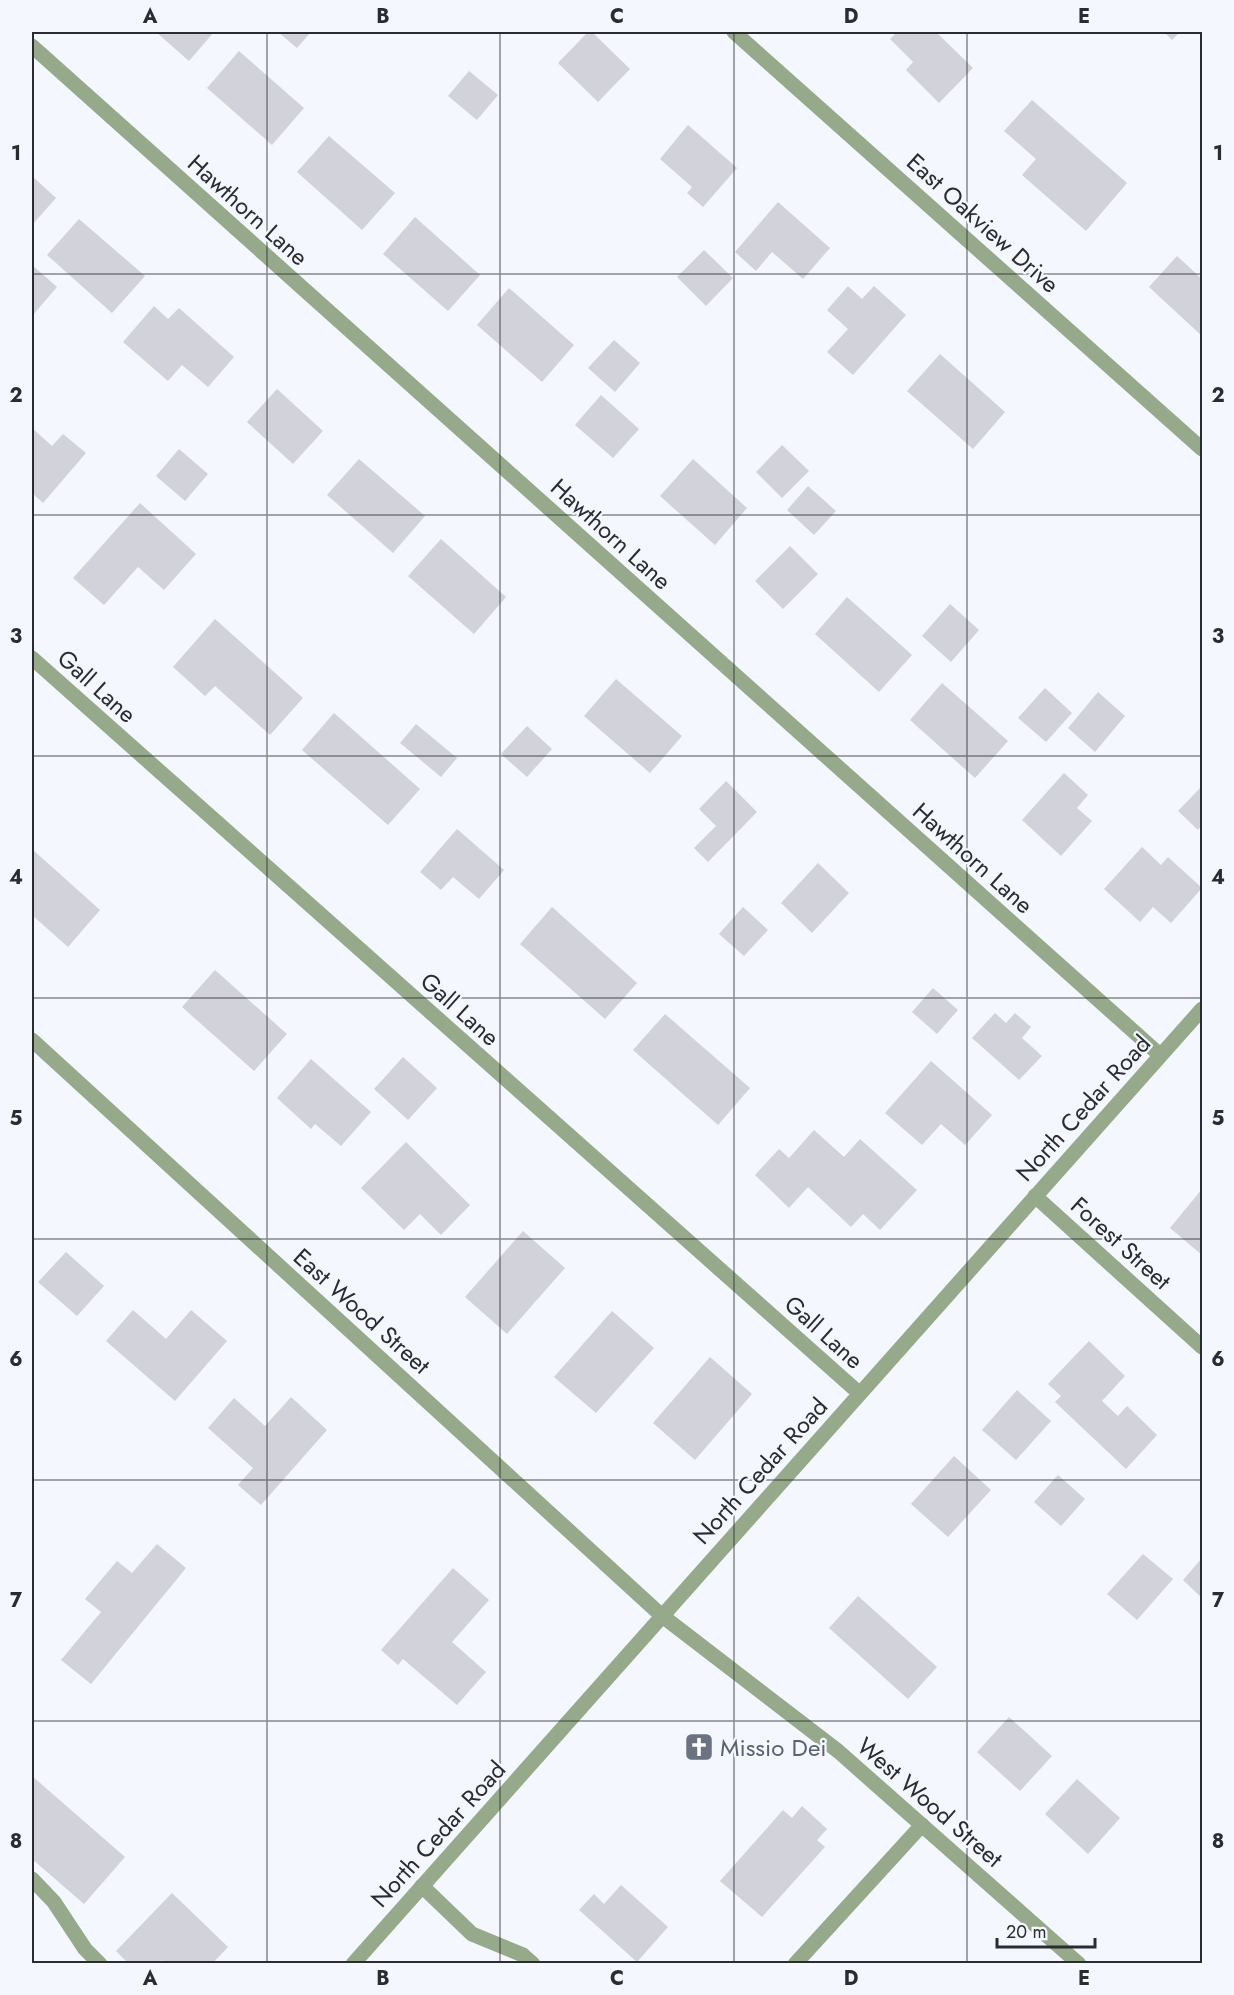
<svg xmlns="http://www.w3.org/2000/svg" width="1234" height="1995" font-family="Jost,sans-serif">
<rect width="100%" height="100%" fill="#f4f8fe"/>
<g fill="#d1d2da">
<path d="M156 32H214L189 61Z"/>
<path d="M278 32H311L297 48Z"/>
<path d="M588 32H592L630 69 598 102 558 63Z"/>
<path d="M897 32H936L973 68 939 103 906 70 913 62 890 39Z"/>
<path d="M1164 32H1180L1172 40Z"/>
<path d="M239 51 304 108 272 145 207 88Z"/>
<path d="M469 71 498 95 477 120 448 96Z"/>
<path d="M1032 100 1127 183 1086 231 1022 175 1036 159 1004 131Z"/>
<path d="M688 125 737 168 703 207 687 193 692 187 660 159Z"/>
<path d="M329 136 395 193 362 230 297 172Z"/>
<path d="M32 176 56 198 32 225Z"/>
<path d="M778 202 830 248 803 279 772 252 756 271 735 252Z"/>
<path d="M415 217 480 275 448 311 383 254Z"/>
<path d="M79 219 145 276 112 313 47 255Z"/>
<path d="M704 250 733 278 706 306 677 277Z"/>
<path d="M1177 256 1202 279V336L1149 287Z"/>
<path d="M32 265 57 287 32 316Z"/>
<path d="M848 286 862 299 874 286 906 315 853 375 827 352 848 329 827 310Z"/>
<path d="M509 288 574 345 542 382 477 325Z"/>
<path d="M154 306 168 319 179 308 234 357 208 387 182 365 168 381 123 342Z"/>
<path d="M614 340 640 363 615 392 588 368Z"/>
<path d="M940 354 1005 412 973 449 907 391Z"/>
<path d="M277 389 323 431 293 464 247 422Z"/>
<path d="M601 395 639 429 613 458 575 425Z"/>
<path d="M32 428 52 446 63 434 86 453 43 503 32 493Z"/>
<path d="M782 445 809 471 782 498 756 472Z"/>
<path d="M179 449 208 474 185 501 156 476Z"/>
<path d="M359 459 425 516 393 553 327 495Z"/>
<path d="M693 459 747 508 715 545 660 496Z"/>
<path d="M808 486 836 511 814 535 787 510Z"/>
<path d="M140 503 196 554 164 590 138 567 104 605 73 578Z"/>
<path d="M441 539 506 597 474 634 408 576Z"/>
<path d="M790 546 818 574 783 609 755 581Z"/>
<path d="M847 597 912 655 879 692 815 634Z"/>
<path d="M950 604 979 630 951 662 922 636Z"/>
<path d="M215 619 303 698 270 735 215 686 205 696 173 667Z"/>
<path d="M616 679 682 736 650 773 584 716Z"/>
<path d="M942 683 1008 741 975 778 910 720Z"/>
<path d="M1045 688 1072 713 1046 742 1018 718Z"/>
<path d="M1098 692 1125 716 1095 752 1068 728Z"/>
<path d="M334 713 420 789 388 825 302 750Z"/>
<path d="M416 724 457 758 441 777 400 743Z"/>
<path d="M527 726 552 749 527 777 501 754Z"/>
<path d="M1064 773 1088 795 1077 808 1092 821 1061 856 1022 820Z"/>
<path d="M726 781 757 812 708 862 694 848 716 826 699 809Z"/>
<path d="M1202 786V825L1198 830 1178 811Z"/>
<path d="M457 829 504 870 479 899 453 877 441 890 420 872Z"/>
<path d="M1142 847 1161 865 1168 857 1202 888 1171 923 1153 907 1140 922 1104 889Z"/>
<path d="M32 849 100 910 68 947 32 915Z"/>
<path d="M818 863 849 893 812 933 781 903Z"/>
<path d="M552 907 637 983 605 1019 520 944Z"/>
<path d="M743 907 768 930 744 956 719 934Z"/>
<path d="M215 970 287 1034 254 1071 182 1007Z"/>
<path d="M933 988 958 1010 937 1034 912 1012Z"/>
<path d="M995 1013 1006 1023 1015 1013 1031 1027 1022 1038 1042 1056 1019 1080 972 1038Z"/>
<path d="M665 1014 750 1088 718 1125 633 1050Z"/>
<path d="M403 1057 437 1088 408 1120 374 1089Z"/>
<path d="M311 1059 371 1112 341 1146 315 1124 311 1129 277 1098Z"/>
<path d="M931 1061 992 1115 965 1145 941 1124 922 1145 885 1113Z"/>
<path d="M814 1130 844 1157 860 1139 917 1190 880 1230 863 1214 851 1227 808 1187 789 1208 755 1175 779 1149 789 1158Z"/>
<path d="M406 1142 470 1205 441 1235 420 1214 404 1230 361 1188Z"/>
<path d="M1202 1189V1255L1170 1228Z"/>
<path d="M523 1231 565 1268 507 1334 465 1297Z"/>
<path d="M66 1252 104 1286 77 1316 38 1282Z"/>
<path d="M133 1310 166 1339 191 1310 227 1341 175 1401 106 1341Z"/>
<path d="M612 1311 654 1348 596 1413 554 1377Z"/>
<path d="M1089 1341 1125 1376 1102 1401 1118 1416 1127 1406 1157 1435 1126 1469 1055 1402 1061 1396 1048 1384Z"/>
<path d="M710 1357 752 1394 695 1460 653 1423Z"/>
<path d="M1017 1390 1051 1421 1016 1460 982 1430Z"/>
<path d="M291 1397 327 1430 261 1505 238 1485 253 1468 208 1428 234 1398 265 1426Z"/>
<path d="M954 1456 991 1490 948 1537 911 1504Z"/>
<path d="M1058 1475 1085 1499 1061 1526 1034 1502Z"/>
<path d="M157 1544 186 1568 91 1684 61 1660 101 1612 85 1599 117 1561 132 1573Z"/>
<path d="M1143 1554 1173 1579 1137 1620 1107 1594Z"/>
<path d="M1202 1558V1598L1183 1580Z"/>
<path d="M453 1568 489 1600 452 1642 486 1672 457 1705 403 1659 398 1665 381 1650Z"/>
<path d="M858 1596 937 1667 908 1699 829 1628Z"/>
<path d="M1009 1717 1052 1756 1020 1791 977 1752Z"/>
<path d="M32 1776 125 1857 84 1904 32 1859Z"/>
<path d="M1077 1779 1120 1818 1088 1854 1045 1814Z"/>
<path d="M802 1806 827 1829 817 1840 825 1847 762 1917 720 1881 783 1810 792 1818Z"/>
<path d="M621 1885 668 1927 637 1962 579 1910 594 1894 604 1904Z"/>
<path d="M172 1893 228 1947 212 1964H165L162 1960 159 1964H129L116 1951Z"/>
</g>
<g fill="none" stroke-linecap="round" stroke-linejoin="round">
<g stroke="#96a98b" stroke-width="15">
<path d="M734 32 1202 449"/>
<path d="M32 46 1160 1055"/>
<path d="M32 658 859 1393"/>
<path d="M32 1040 661 1615 838 1751 1079 1964"/>
<path d="M1035 1196 1202 1347"/>
<path d="M32 1879 54 1902 85 1949 100 1964"/>
<path d="M422 1886 472 1934 523 1955 533 1964"/>
<path d="M353 1964 1202 1009"/>
<path d="M795 1964 922 1825"/>
</g>
</g>
<path fill="none" stroke="#2a2c2f" stroke-width="1.5" stroke-opacity="0.55" d="M267 32V1964M500 32V1964M734 32V1964M967 32V1964M32 274H1202M32 515H1202M32 756H1202M32 998H1202M32 1239H1202M32 1480H1202M32 1721H1202"/>
<defs>
<g id="church-square" transform="scale(1.5)"><rect x="-9" y="-9" width="18" height="18" rx="4" fill="#6b7280" stroke="#f4f8fe"/><path d="M-1.2-6h2.4v3.5h3.3v2.4h-3.3V6h-2.4V-.1h-3.3v-2.4h3.3Z" fill="#fff"/></g>
</defs>
<g fill-rule="evenodd">
<use href="#church-square" x="699" y="1747"/>
</g>
<g text-anchor="middle" dominant-baseline="central" stroke-width="4.5" stroke-linejoin="round" paint-order="stroke">
<g font-size="24" fill="#2a2c2f" stroke="#f4f8fe">
<text transform="translate(248 210) rotate(42)">Hawthorn Lane</text>
<text transform="translate(983 223) rotate(42)">East Oakview Drive</text>
<text transform="translate(611 534) rotate(42)">Hawthorn Lane</text>
<text transform="translate(97 686) rotate(42)">Gall Lane</text>
<text transform="translate(973 858) rotate(42)">Hawthorn Lane</text>
<text transform="translate(460 1009) rotate(42)">Gall Lane</text>
<text transform="translate(1083 1108) rotate(-48)">North Cedar Road</text>
<text transform="translate(1121 1243) rotate(42)">Forest Street</text>
<text transform="translate(362 1311) rotate(42)">East Wood Street</text>
<text transform="translate(824 1332) rotate(42)">Gall Lane</text>
<text transform="translate(760 1471) rotate(-48)">North Cedar Road</text>
<text transform="translate(930 1802) rotate(41)">West Wood Street</text>
<text transform="translate(438 1834) rotate(-48)">North Cedar Road</text>
</g>
<g font-size="24" fill="#5b616d" stroke="#f4f8fe" text-anchor="start">
<text x="720" y="1747">Missio Dei</text>
</g>
</g>
<rect width="1234" height="1995" fill="none" stroke="#f4f8fe" stroke-width="66"/>
<path d="M997 1938v9h98v-9" fill="none" stroke="#2a2c2f" stroke-width="3"/>
<text x="1006" y="1938" font-size="18" fill="#2a2c2f" stroke="#f4f8fe" stroke-width="4.5" paint-order="stroke">20 m</text>
<rect x="33" y="33" width="1168" height="1929" fill="none" stroke="#2a2c2f" stroke-width="2"/>
<g font-size="20" text-anchor="middle" font-weight="bold" fill="#2a2c2f">
<text x="150" y="23">A</text>
<text x="383" y="23">B</text>
<text x="617" y="23">C</text>
<text x="851" y="23">D</text>
<text x="1084" y="23">E</text>
<text x="16" y="160">1</text>
<text x="1218" y="160">1</text>
<text x="16" y="402">2</text>
<text x="1218" y="402">2</text>
<text x="16" y="643">3</text>
<text x="1218" y="643">3</text>
<text x="16" y="884">4</text>
<text x="1218" y="884">4</text>
<text x="16" y="1125">5</text>
<text x="1218" y="1125">5</text>
<text x="16" y="1366">6</text>
<text x="1218" y="1366">6</text>
<text x="16" y="1607">7</text>
<text x="1218" y="1607">7</text>
<text x="16" y="1848">8</text>
<text x="1218" y="1848">8</text>
<text x="150" y="1985">A</text>
<text x="383" y="1985">B</text>
<text x="617" y="1985">C</text>
<text x="851" y="1985">D</text>
<text x="1084" y="1985">E</text>
</g>
</svg>
